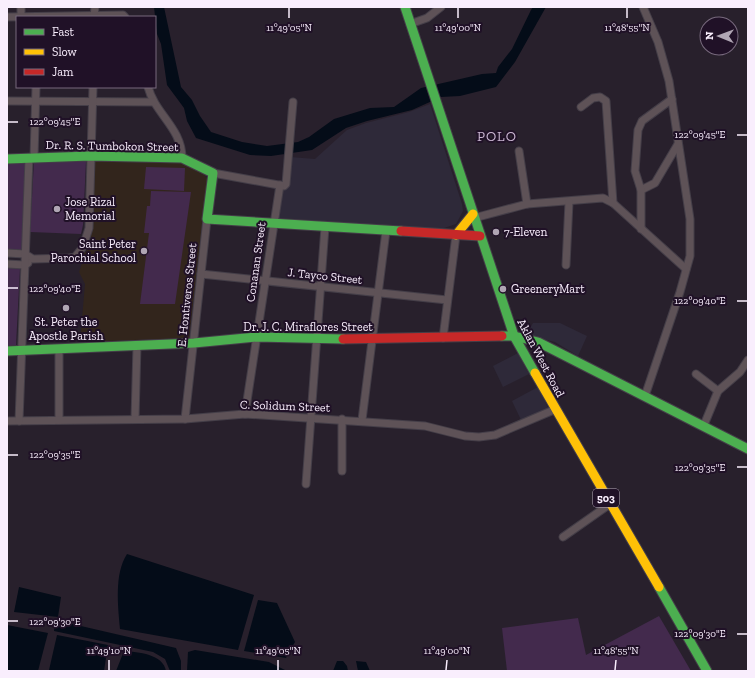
<svg xmlns="http://www.w3.org/2000/svg" width="755" height="678" font-family="'Zilla Slab',serif">
<rect width="100%" height="100%" fill="#28202c"/>
<g fill="#2e2939">
<path d="M430 104 462 204 463 211 456 224 441 229 279 218 283 189H287L290 157 315 159 347 130 366 123 409 112Z"/>
<path d="M533 323H560L587 336 578 356 555 342 526 335Z"/>
<path d="M518 353 529 374 503 387 493 366Z"/>
<path d="M538 387 548 408 522 422 512 401Z"/>
</g>
<path fill="#32251c" d="M93 160 182 162 201 170 208 180 189 338 80 342 85 284 79 272 82 263 79 259 89 248 91 240Z"/>
<g fill="#432a4d">
<path d="M86 161 83 225 81 234 30 232 34 162Z"/>
<path d="M26 163 22 250 7 249V164Z"/>
<path d="M146 167 185 168 184 191 144 189Z"/>
<path d="M151 191 191 192 175 304H140L149 233H144L147 206H150Z"/>
<path d="M7 267 20 268 16 345 7 346Z"/>
<path d="M659 616 691 671H507L502 628 578 618 586 655Z"/>
</g>
<g fill="#040c18">
<path d="M154 7H164L181 87 192 100 200 116 211 132 242 142 267 146 298 142 309 137 334 119 370 108 394 107 421 88 482 74 496 73 498 67 512 49 531 10 533 7H546L515 62 496 87 460 96 441 97 412 110 367 121 346 128 312 150 271 156 250 155 196 138 187 121 184 108 167 85 161 44 157 34Z"/>
<path d="M127 554 254 595 238 650 120 629C118 606 114 574 127 554Z"/>
<path d="M19 587 61 597 58 617 14 612Z"/>
<path d="M258 600 277 603 295 642 286 658 244 651Z"/>
<path d="M55 620 176 648 181 661V671H170L165 659 153 652 54 631Z"/>
<path d="M7 625 48 633 38 671H7Z"/>
<path d="M57 635 108 645 104 671 49 670Z"/>
<path d="M195 650 269 662 287 671H187L188 652Z"/>
<path d="M124 651C138 652 163 654 166 671H116Z"/>
<path d="M337 661H343L347 666 348 671H333Z"/>
<path d="M356 661 366 662 370 671H358Z"/>
</g>
<g fill="none" stroke-linecap="round" stroke-linejoin="round">
<g stroke="#443e48" stroke-width="9">
<g id="street">
<path d="M21 7V16"/>
<path d="M643 7 658 42 669 81 690 219V256L680 292 645 396"/>
<path d="M7 17 123 15 125 17"/>
<path d="M94 17 95 7"/>
<path d="M410 24 427 18 441 7"/>
<path d="M148 87C155 114 182 128 182 158"/>
<path d="M7 101 153 102"/>
<path d="M581 107 593 98 600 97 606 101 613 203"/>
<path d="M519 151 527 204"/>
<path d="M34 158 36 87"/>
<path d="M213 173 284 186 286 184 293 102"/>
<path d="M641 190 655 183 678 144"/>
<path d="M474 218 527 204 603 198 613 203 686 269"/>
<path d="M641 229V190L635 171 638 130 642 121 672 99"/>
<path d="M7 253 25 254 33 259 69 258 75 257 83 247 89 228 93 87"/>
<path d="M7 264 25 265 28 263"/>
<path d="M566 265 569 202"/>
<path d="M201 274 447 300"/>
<path d="M443 338 456 235"/>
<path d="M59 349V420"/>
<path d="M696 374 718 391"/>
<path d="M245 414 280 185"/>
<path d="M135 419 137 345"/>
<path d="M185 419 207 219"/>
<path d="M362 420 386 231"/>
<path d="M7 421 185 419 245 414 425 426 465 436 479 437 495 435 556 409"/>
<path d="M19 421 29 158"/>
<path d="M704 425 718 391 740 372 748 360"/>
<path d="M342 471V419"/>
<path d="M306 484 325 227"/>
<path d="M563 537 610 504"/>
</g>
</g>
<g stroke="#443e48" stroke-width="11">
<g id="fast">
<path d="M405 7 514 336 535 373"/>
<path d="M7 159 90 156 182 158 213 173 207 219 401 231"/>
<path d="M502 336H514L538 342 748 449"/>
<path d="M7 351 194 343 257 337 343 339"/>
<path d="M659 587 707 671"/>
</g>
</g>
<g stroke="#443e48" stroke-width="11">
<g id="slow">
<path d="M456 235 473 214"/>
<path d="M535 373 659 587"/>
</g>
</g>
<g stroke="#443e48" stroke-width="11">
<g id="jam">
<path d="M401 231 480 236"/>
<path d="M343 339 502 336"/>
</g>
</g>
<use href="#street" stroke="#5e5257" stroke-width="7"/>
<use href="#fast" stroke="#4caf50" stroke-width="9"/>
<use href="#slow" stroke="#ffc107" stroke-width="9"/>
<use href="#jam" stroke="#c62828" stroke-width="9"/>
</g>
<path fill="none" stroke="#f9eefd" stroke-width="1.5" d="M289 18V8M458 18V8M627 18V8M8 122H18M737 135H747M8 288H18M737 301H747M8 455H18M737 467H747M8 621H18M737 634H747M109 670V660M278 670V660M446 670 447 660M615 670 616 660"/>
<g fill="#b0a6b4" stroke="#201127" stroke-width="1.5">
<circle cx="57" cy="209" r="4"/>
<circle cx="496" cy="232" r="4"/>
<circle cx="144" cy="251" r="4"/>
<circle cx="503" cy="289" r="4"/>
<circle cx="66" cy="308" r="4"/>
</g>
<g text-anchor="middle" dominant-baseline="central" stroke-width="4" stroke-linejoin="round" paint-order="stroke">
<rect fill="#201127" stroke="#b8acbd" stroke-width="1" x="593" y="489" width="26" height="18" rx="3"/>
<g font-size="11" font-weight="bold" fill="#f9eefd">
<text x="606" y="498">503</text>
</g>
<g font-size="12" fill="#f9eefd" stroke="#201127">
<text transform="translate(112 146) rotate(1)">Dr. R. S. Tumbokon Street</text>
<text transform="translate(256 262) rotate(-82)">Conanan Street</text>
<text transform="translate(325 276) rotate(6)">J. Tayco Street</text>
<text transform="translate(187 295) rotate(-84)">E. Hontiveros Street</text>
<text x="308" y="327">Dr. J. C. Miraflores Street</text>
<text transform="translate(541 358) rotate(62)">Aklan West Road</text>
<text transform="translate(285 406) rotate(2)">C. Solidum Street</text>
</g>
<g font-size="12" fill="#f9eefd" stroke="#201127" text-anchor="start">
<text x="65" y="202">Jose Rizal<tspan x="65" dy="14">Memorial</tspan></text>
<text x="504" y="232">7-Eleven</text>
<text x="136" y="244" text-anchor="end">Saint Peter<tspan x="136" dy="14">Parochial School</tspan></text>
<text x="511" y="289">GreeneryMart</text>
<text x="66" y="322" text-anchor="middle">St. Peter the<tspan x="66" dy="14">Apostle Parish</tspan></text>
</g>
<g font-size="14" letter-spacing="1" fill="#cab6d2" stroke="#201127">
<text x="497" y="136">POLO</text>
</g>
</g>
<g font-size="10" text-anchor="middle" fill="#f9eefd" stroke="#201127" stroke-width="4" stroke-linejoin="round" paint-order="stroke">
<text x="289" y="31">11°49'05"N</text>
<text x="458" y="31">11°49'00"N</text>
<text x="627" y="31">11°48'55"N</text>
<text x="55" y="125">122°09'45"E</text>
<text x="700" y="138">122°09'45"E</text>
<text x="55" y="292">122°09'40"E</text>
<text x="700" y="304">122°09'40"E</text>
<text x="55" y="458">122°09'35"E</text>
<text x="700" y="471">122°09'35"E</text>
<text x="55" y="625">122°09'30"E</text>
<text x="700" y="637">122°09'30"E</text>
<text x="109" y="654">11°49'10"N</text>
<text x="278" y="654">11°49'05"N</text>
<text x="447" y="654">11°49'00"N</text>
<text x="616" y="654">11°48'55"N</text>
</g>
<rect width="755" height="678" fill="none" stroke="#f9eefd" stroke-width="16"/>
<rect x="16" y="16" width="140" height="72" fill="#201127" stroke="#77697d"/>
<rect x="24" y="29" width="20" height="6" fill="#4caf50" stroke="#77697d"/>
<text x="52" y="36" font-size="12" fill="#f9eefd">Fast</text>
<rect x="24" y="49" width="20" height="6" fill="#ffc107" stroke="#77697d"/>
<text x="52" y="56" font-size="12" fill="#f9eefd">Slow</text>
<rect x="24" y="69" width="20" height="6" fill="#c62828" stroke="#77697d"/>
<text x="52" y="76" font-size="12" fill="#f9eefd">Jam</text>
<g transform="translate(719 36) rotate(271)"><circle r="19" fill="#201127" stroke="#77697d"/>
<path d="M0-3L7 15L0 10L-7 15Z" fill="#b0a6b4"/>
<text y="-6" font-size="11" font-weight="bold" text-anchor="middle" fill="#f9eefd">N</text>
</g>
</svg>
